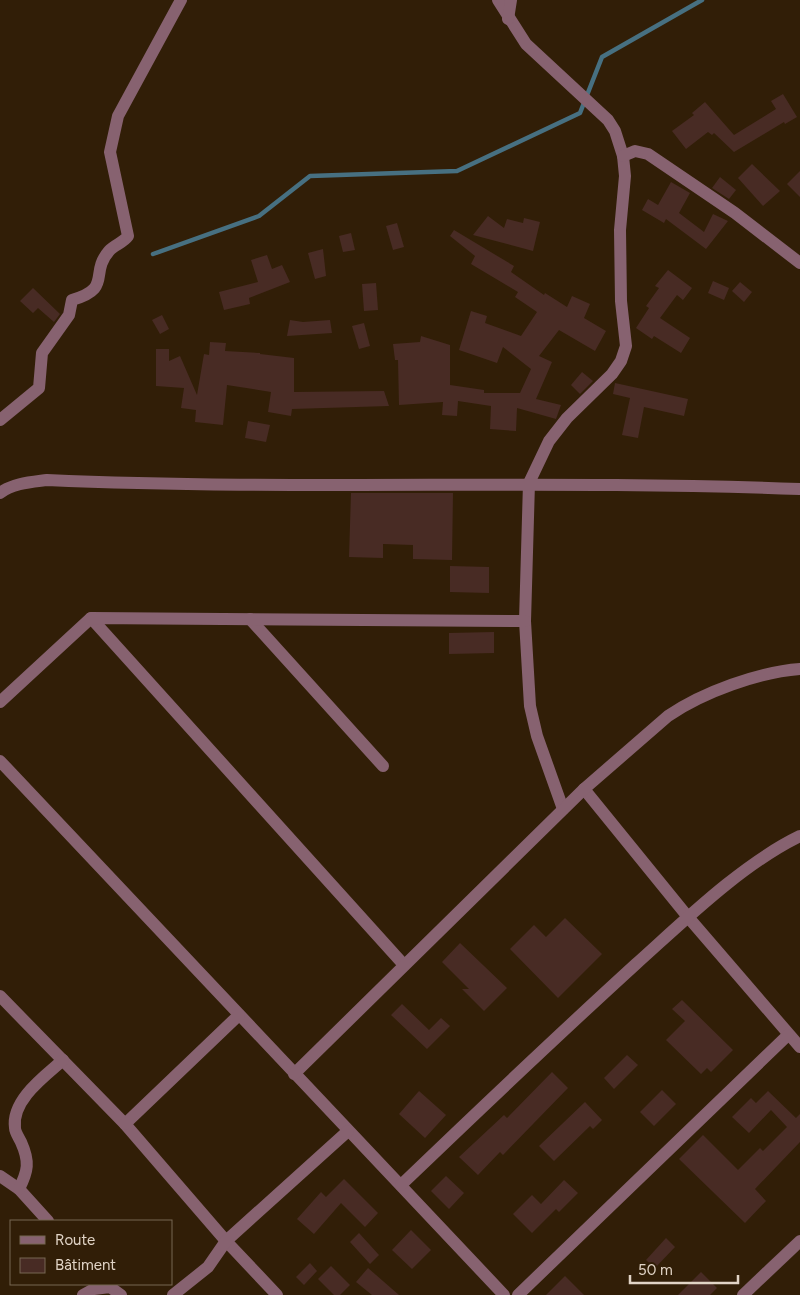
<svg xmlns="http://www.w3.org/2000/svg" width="800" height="1295" font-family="Figtree,sans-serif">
<rect width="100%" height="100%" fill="#311e07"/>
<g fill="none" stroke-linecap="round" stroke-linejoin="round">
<path stroke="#477081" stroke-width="4.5" d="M153 254 259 216 310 176 457 171 580 113 602 57 702 0"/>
</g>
<g fill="#482b24">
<path d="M783 94 797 117 785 124 784 122 734 152 714 133 712 135 708 132 686 149 672 131 694 115 692 113 705 102 734 135 776 109 771 101Z"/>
<path d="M752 164 780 191 763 206 738 178Z"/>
<path d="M800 171V197L787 184Z"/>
<path d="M720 177 736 190 729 199 712 188Z"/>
<path d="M671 182 690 193 679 213 704 232 713 214 728 221 706 249 666 219 664 223 642 210 648 199 658 205Z"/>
<path d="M488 216 504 228 507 219 523 223 524 218 540 222 533 251 473 235Z"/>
<path d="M397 223 404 247 393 250 386 226Z"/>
<path d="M454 230 514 266 511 272 544 295 545 293 567 307 572 296 590 304 584 318 606 331 595 351 559 330 539 356 552 362 536 399 561 405 556 419 517 408 516 431 490 429 491 406 458 401 457 416 442 415 443 402 399 405 398 360H395L393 344 420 342 421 336 450 345V385L484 390V393H520L531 369 503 347 497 363 459 350 471 311 487 316 485 323 521 336 537 312 515 297 518 292 471 264 475 256 450 236Z"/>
<path d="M351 233 355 250 343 252 339 236Z"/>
<path d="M323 249 326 276 315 279 308 253Z"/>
<path d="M267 255 272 269 282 265 290 282 249 298 250 304 224 310 219 292 258 282 251 260Z"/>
<path d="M668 270 692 288 683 300 677 295 660 318 690 338 681 353 654 336 652 339 636 328 649 308 646 306 659 288 655 286Z"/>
<path d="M713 281 729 288 724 300 708 293Z"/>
<path d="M740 282 752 292 744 302 732 291Z"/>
<path d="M376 283 378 310 364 311 362 284Z"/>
<path d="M33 288 60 314 54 322 38 308 33 313 20 301Z"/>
<path d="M162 315 169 329 160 334 152 320Z"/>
<path d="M290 320 303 322 330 320 332 333 287 336Z"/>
<path d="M364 323 370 346 359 349 352 326Z"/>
<path d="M210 342 226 343 225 351 260 353V354L294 358V392L384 391 389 406 292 409 291 416 268 412 271 392 227 385 223 425 195 422 196 410 181 408 184 388 156 386V349H169V361L180 356 197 395 204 354 209 355Z"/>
<path d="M582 372 593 381 580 394 571 385Z"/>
<path d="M615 383 688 399 684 416 644 407 638 438 622 435 630 398 613 394Z"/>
<path d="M248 421 270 425 266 442 245 438Z"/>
<path d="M351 493H453L452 560 413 559V545L383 544V558L349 557Z"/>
<path d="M450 566 489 567V593L450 592Z"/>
<path d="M494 632V653L449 654V633Z"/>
<path d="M565 918 602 954 558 998 510 949 534 925 546 937Z"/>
<path d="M460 943 507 988 484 1011 462 989H469L442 962Z"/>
<path d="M682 1000 733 1050 711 1072 707 1068 701 1074 666 1040 685 1021 672 1009Z"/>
<path d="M402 1004 429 1030 441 1018 450 1026 427 1049 391 1015Z"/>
<path d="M627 1055 638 1065 614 1089 604 1078Z"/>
<path d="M552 1072 568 1088 503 1155 500 1152 478 1175 459 1157 504 1115 507 1118Z"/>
<path d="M662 1090 676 1104 654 1126 640 1112Z"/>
<path d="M419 1091 446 1115 425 1138 399 1114Z"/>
<path d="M768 1091 796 1118 800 1114V1142L755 1189 766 1201 745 1223 679 1159 703 1135 738 1170 760 1148 763 1151 787 1127 771 1110 749 1133 732 1117 751 1098 756 1103Z"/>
<path d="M585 1102 602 1120 593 1129 590 1126 554 1161 539 1146Z"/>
<path d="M446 1176 464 1193 449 1209 431 1191Z"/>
<path d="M344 1179 378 1213 365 1227 341 1203 314 1234 297 1219 321 1192 326 1197Z"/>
<path d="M564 1180 578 1193 559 1212 556 1209 532 1233 513 1214 532 1195 541 1204Z"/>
<path d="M411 1230 431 1250 412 1269 392 1250Z"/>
<path d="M359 1233 379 1255 370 1264 350 1242Z"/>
<path d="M666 1238 675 1247 655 1268 646 1260Z"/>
<path d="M310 1263 317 1271 304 1285 296 1277Z"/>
<path d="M331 1266 350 1285 340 1295H334L318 1279Z"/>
<path d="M368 1268 399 1295H372L356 1282Z"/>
<path d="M701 1272 717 1288 710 1295H678Z"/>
<path d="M565 1276 584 1295H546Z"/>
</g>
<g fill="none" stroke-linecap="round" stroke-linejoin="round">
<g stroke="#876270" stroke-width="12">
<path d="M498 0 526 44 608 120 615 131 623 156 625 176 620 230 621 301 626 346 621 361 612 374 567 418 549 441 529 483 525 621 530 706 537 736 563 809"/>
<path d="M508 19 511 0"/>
<path d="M623 156 635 151 648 154 735 213 800 263"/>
<path d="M0 420 39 388 42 353 69 315 72 300C113 288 89 274 109 251 114 245 123 243 128 236L110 152 118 116 181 0"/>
<path d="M0 493C13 483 32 482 47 480 298 491 549 479 800 489"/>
<path d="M91 618 404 965"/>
<path d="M250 619 383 766"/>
<path d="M0 702 91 618 525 621"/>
<path d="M0 761 504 1295"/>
<path d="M584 789 688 917 800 1047"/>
<path d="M0 996 125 1124 226 1241 277 1295"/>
<path d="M294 1074 584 789 668 716C703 692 759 672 800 669"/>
<path d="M125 1124 239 1015"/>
<path d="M0 1176 19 1189 48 1221"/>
<path d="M401 1185C478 1111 556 1037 636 964 684 921 742 864 800 836"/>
<path d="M19 1189C28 1171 30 1162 21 1142 19 1138 15 1132 15 1128 11 1100 45 1076 63 1060"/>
<path d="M83 1295 94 1289 110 1287 121 1295"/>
<path d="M173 1295 208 1267 226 1241 348 1131"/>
<path d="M518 1295 788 1035"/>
<path d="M743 1295 800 1241"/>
</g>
</g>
<rect x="10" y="1220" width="162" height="65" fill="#311e07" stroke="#776753"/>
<rect x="20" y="1236" width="25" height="8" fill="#876270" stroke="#776753"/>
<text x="55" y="1245" font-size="15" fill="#e1d4c6">Route</text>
<rect x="20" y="1258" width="25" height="15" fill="#482b24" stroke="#776753"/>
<text x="55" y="1270" font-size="15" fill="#e1d4c6">Bâtiment</text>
<path d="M630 1275v8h108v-8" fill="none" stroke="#e1d4c6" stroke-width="2.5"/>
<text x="638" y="1275" font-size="15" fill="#e1d4c6" stroke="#311e07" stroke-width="4" paint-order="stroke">50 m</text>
</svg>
